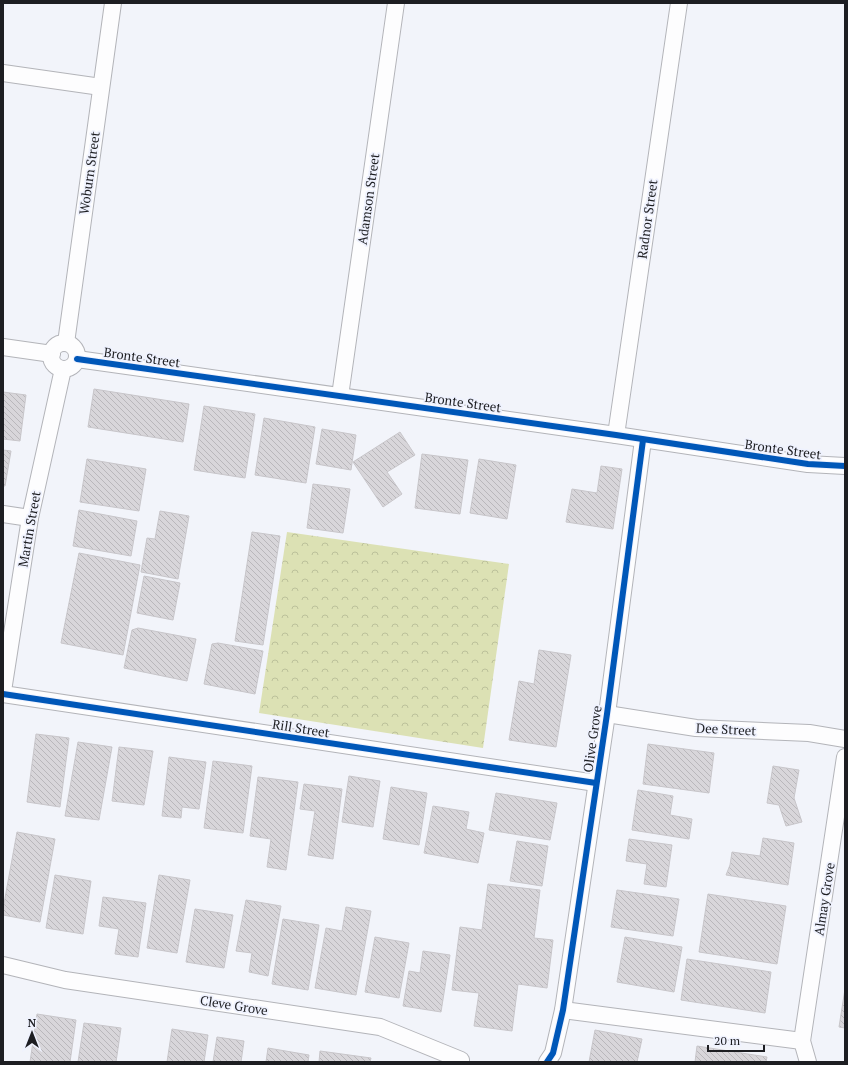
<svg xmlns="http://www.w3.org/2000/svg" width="848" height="1065" font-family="'PT Serif',serif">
<defs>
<pattern id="park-crowns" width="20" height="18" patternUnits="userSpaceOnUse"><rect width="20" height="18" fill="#dce1b4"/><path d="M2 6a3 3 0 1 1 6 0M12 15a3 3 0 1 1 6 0" fill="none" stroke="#bcc19a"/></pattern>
<pattern id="building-back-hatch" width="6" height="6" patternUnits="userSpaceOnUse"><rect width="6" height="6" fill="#d8d6da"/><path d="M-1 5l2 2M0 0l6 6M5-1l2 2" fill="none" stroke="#b9b7bb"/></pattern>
</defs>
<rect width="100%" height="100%" fill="#f2f4fa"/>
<path fill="url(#park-crowns)" d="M287 532 509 564 483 748 259 713Z"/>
<g fill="url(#building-back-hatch)" stroke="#c8c6ca">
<path d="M94 389 189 404 183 442 88 427Z"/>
<path d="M3 392 26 395 20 441 3 439Z"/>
<path d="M204 406 255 414 245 478 194 470Z"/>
<path d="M264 418 315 427 306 483 255 475Z"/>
<path d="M322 429 356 435 351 470 316 464Z"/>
<path d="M400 432 415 455 387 472 402 494 383 507 353 462Z"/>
<path d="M3 450 11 451 5 486H3Z"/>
<path d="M422 454 468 460 460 514 415 508Z"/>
<path d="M87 459 146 469 139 511 80 502Z"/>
<path d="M479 459 516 465 507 519 470 513Z"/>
<path d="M601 466 622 469 613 529 566 522 572 489 597 493Z"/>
<path d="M313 484 350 489 343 533 307 528Z"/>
<path d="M79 510 137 521 131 556 73 546Z"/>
<path d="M160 511 189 516 178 579 141 572 147 538 155 539Z"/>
<path d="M252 532 280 536 263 645 235 641Z"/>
<path d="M79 553 140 565 123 655 61 643Z"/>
<path d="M144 576 180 583 173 620 137 613Z"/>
<path d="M138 628 196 639 187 681 124 668 132 630Z"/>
<path d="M218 643 263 651 255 694 204 684 212 644Z"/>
<path d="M539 650 571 655 556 747 509 740 519 681 534 684Z"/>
<path d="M36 734 69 738 60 807 27 802Z"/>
<path d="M78 742 112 747 99 820 65 816Z"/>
<path d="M648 744 714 753 709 793 643 784Z"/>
<path d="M119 747 153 751 144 805 112 801Z"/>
<path d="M169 757 206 762 199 809 182 807 181 818 162 816Z"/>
<path d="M213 761 252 766 243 833 204 828Z"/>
<path d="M773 766 799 770 794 798 802 822 786 826 779 805 767 803Z"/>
<path d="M349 776 380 781 373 827 342 822Z"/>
<path d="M258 777 298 782 286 870 267 867 271 839 250 836Z"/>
<path d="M304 784 342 789 333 859 308 855 315 811 300 809Z"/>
<path d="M391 787 427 793 419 845 383 839Z"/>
<path d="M638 790 673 796 670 815 692 819 689 839 632 830Z"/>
<path d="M496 793 557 803 550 840 489 830Z"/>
<path d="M433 806 469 812 466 829 484 833 478 863 424 853Z"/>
<path d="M17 832 55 839 40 922 3 915V909Z"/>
<path d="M763 838 794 843 788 885 726 875 730 865 732 852 760 856Z"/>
<path d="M629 839 672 845 666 887 644 884 647 864 626 861Z"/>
<path d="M517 841 548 846 542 886 510 881Z"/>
<path d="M55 875 91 881 83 934 46 928Z"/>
<path d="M159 875 190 880 177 953 147 948Z"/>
<path d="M488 884 540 890 534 938 553 940 547 988 518 984 512 1031 474 1026 479 993 452 990 460 927 482 930Z"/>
<path d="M617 890 679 899 673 936 611 927Z"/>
<path d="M708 894 786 906 777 964 699 952Z"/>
<path d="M103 897 146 903 138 957 115 954 119 929 99 926Z"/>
<path d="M246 900 281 906 268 976 249 972 252 953 236 951Z"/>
<path d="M346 907 371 911 356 995 315 988 326 928 342 931Z"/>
<path d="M195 909 233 915 224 968 186 962Z"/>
<path d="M283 919 319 925 308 990 272 984Z"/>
<path d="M375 937 409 943 399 998 365 992Z"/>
<path d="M625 937 682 947 674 992 617 982Z"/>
<path d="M423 951 450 955 441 1012 403 1006 409 971 420 973Z"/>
<path d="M687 959 771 972 765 1013 681 1000Z"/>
<path d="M845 989V1028L839 1027Z"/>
<path d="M37 1014 76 1020 70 1062H30Z"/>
<path d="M84 1023 121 1028 116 1062H78Z"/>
<path d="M172 1029 208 1035 204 1062H167Z"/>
<path d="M595 1030 642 1039 637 1062H589Z"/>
<path d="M217 1037 244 1041 241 1062H213Z"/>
<path d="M697 1046 767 1057 766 1062H695Z"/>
<path d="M268 1048 309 1055 308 1062H266Z"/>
<path d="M320 1051 371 1058 370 1062H319Z"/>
</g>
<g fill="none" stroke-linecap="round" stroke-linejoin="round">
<g stroke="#b3b4b9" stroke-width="18">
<g id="street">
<path d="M3 73 101 87"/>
<path d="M66 343 113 3"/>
<circle cx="64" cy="356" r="13"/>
<path d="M3 347 52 354"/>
<path d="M77 359 616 435 808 464 845 466"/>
<path d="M340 396 396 3"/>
<path d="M616 435 679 3"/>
<path d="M3 514 30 518"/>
<path d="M3 691 30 518 63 369"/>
<path d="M3 694 596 783"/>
<path d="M607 714 696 728 809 733 845 739"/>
<path d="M3 965 65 980 380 1027 461 1060"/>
<path d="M563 1010 802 1041"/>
<path d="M547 1062 553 1053 563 1010 607 714 643 440"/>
<path d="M808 1062 802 1041 845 757"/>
</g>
</g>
<use href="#street" stroke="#fdfdfe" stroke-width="16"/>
<g stroke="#eff2fe" stroke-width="8">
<g id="cycleway">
<path d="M77 359 616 435 808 464 845 466"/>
<path d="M3 694 596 783"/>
<path d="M547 1062 553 1053 563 1010 607 714 643 440"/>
</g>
</g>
<use href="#cycleway" stroke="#0057b8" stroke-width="6"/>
</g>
<g text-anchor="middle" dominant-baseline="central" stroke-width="3.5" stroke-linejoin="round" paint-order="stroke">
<g font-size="13" fill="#1d1e22" stroke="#eff2fe">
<text transform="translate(89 173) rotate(-82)">Woburn Street</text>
<text transform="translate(368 199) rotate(-82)">Adamson Street</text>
<text transform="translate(647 219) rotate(-82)">Radnor Street</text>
<text transform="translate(142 357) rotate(8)">Bronte Street</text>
<text transform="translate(463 402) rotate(8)">Bronte Street</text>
<text transform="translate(783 449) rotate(8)">Bronte Street</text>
<text transform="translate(29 529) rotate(-80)">Martin Street</text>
<text transform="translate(301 728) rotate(9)">Rill Street</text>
<text transform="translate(726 729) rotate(3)">Dee Street</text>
<text transform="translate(592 739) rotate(-82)">Olive Grove</text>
<text transform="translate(824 899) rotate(-81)">Almay Grove</text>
<text transform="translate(234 1005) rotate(9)">Cleve Grove</text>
</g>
</g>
<rect width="848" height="1065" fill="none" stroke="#1d1e22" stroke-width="8"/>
<g transform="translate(32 1033)" stroke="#eff2fe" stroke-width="3" paint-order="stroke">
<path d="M0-3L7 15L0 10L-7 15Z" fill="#1d1e22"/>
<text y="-6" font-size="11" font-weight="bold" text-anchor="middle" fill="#1d1e22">N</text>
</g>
<path d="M708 1045v6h56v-6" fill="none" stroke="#1d1e22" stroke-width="2"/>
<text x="714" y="1045" font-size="12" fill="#1d1e22" stroke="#eff2fe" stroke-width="3" paint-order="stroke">20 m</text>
</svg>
